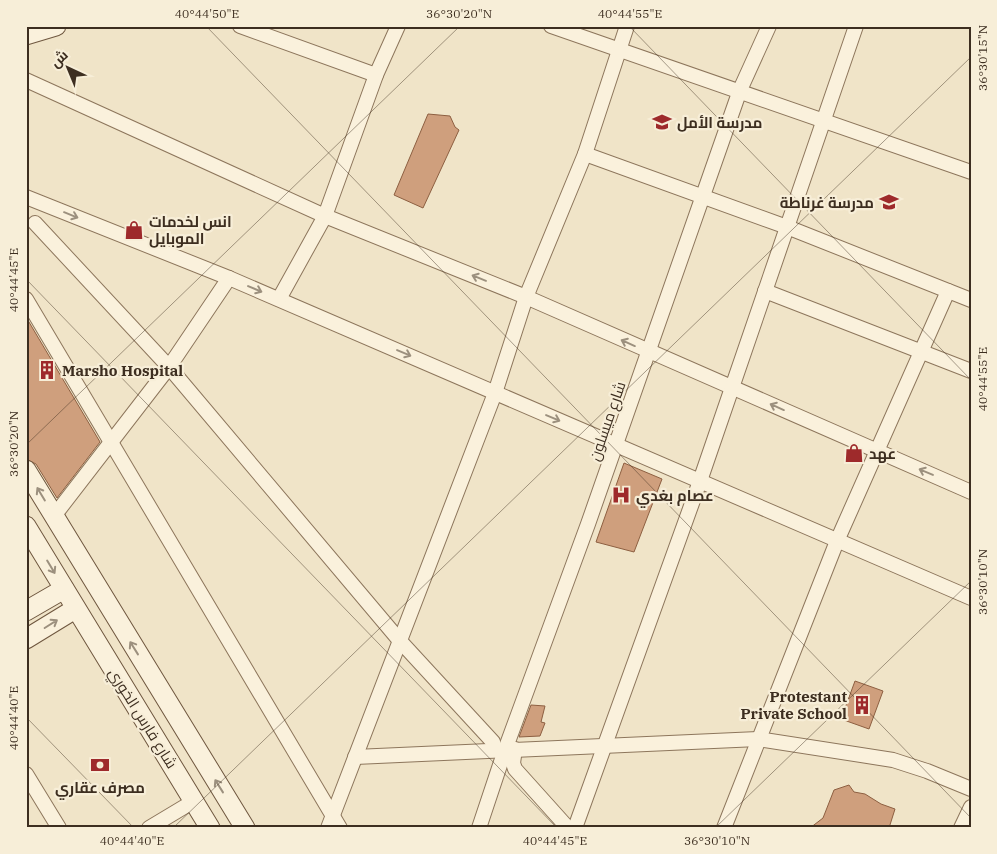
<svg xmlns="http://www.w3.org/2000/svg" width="997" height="854" font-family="'IBM Plex Serif',Cairo,serif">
<rect width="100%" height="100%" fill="#f0e4c8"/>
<g fill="#cf9f7d" stroke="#8d5f41">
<path d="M428 114 450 116 455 127 459 130 423 208 394 195Z"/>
<path d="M26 317 100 442 57 498 36 464 26 459Z"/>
<path d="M624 463 662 479 634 552 596 542Z"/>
<path d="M855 681 883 691 869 729 841 719Z"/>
<path d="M531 705 545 706 541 722 545 723 540 736 519 737Z"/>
<path d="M849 785 854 792 865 794 881 804 895 809 889 828H810L823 818 834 790Z"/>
</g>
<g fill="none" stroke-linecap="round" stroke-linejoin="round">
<g stroke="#8d765c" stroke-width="16">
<g id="street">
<path d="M240 26 376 75"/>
<path d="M551 26 971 172"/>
<path d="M26 80 325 216 526 297 971 492"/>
<path d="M585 154 787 227 971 300"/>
<path d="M26 197 229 278 971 598"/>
<path d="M35 223 169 367 400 641 493 742 495 750"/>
<path d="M765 291 971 371"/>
<path d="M26 299 340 828"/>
<path d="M279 299 325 216 376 75 398 26"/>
<path d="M54 516 169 367 229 278"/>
<path d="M515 749 513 763 515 769 568 828"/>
<path d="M355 757 758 739 893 760 927 771 971 789"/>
<path d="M26 774 59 828"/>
<path d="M149 828 194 801"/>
<path d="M328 828 495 393 526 297 585 154 627 26"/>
<path d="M479 828 505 750 588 524 740 90 769 26"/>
<path d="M575 828 700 481 856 26"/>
<path d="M724 828 837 541 948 291"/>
<path d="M961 828 971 807"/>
</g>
</g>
<g stroke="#6f573f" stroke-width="21">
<g id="secondary">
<path d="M26 35 56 26"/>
<path d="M26 470 245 828"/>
<path d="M26 526 210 828"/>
<path d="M26 611 64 589"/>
<path d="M26 639 75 609"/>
</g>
</g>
<use href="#street" stroke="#faf1dc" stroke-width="14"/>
<use href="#secondary" stroke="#faf1dc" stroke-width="19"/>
</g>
<defs><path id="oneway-shaft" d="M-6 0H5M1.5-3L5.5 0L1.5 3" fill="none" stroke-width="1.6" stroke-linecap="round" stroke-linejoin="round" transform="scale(1.25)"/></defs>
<g stroke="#9c907e">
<use href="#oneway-shaft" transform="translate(71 215) rotate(22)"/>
<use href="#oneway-shaft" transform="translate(479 278) rotate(-158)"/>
<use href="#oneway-shaft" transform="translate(255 289) rotate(23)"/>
<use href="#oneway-shaft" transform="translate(628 343) rotate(-156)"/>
<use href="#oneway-shaft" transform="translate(404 353) rotate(23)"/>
<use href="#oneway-shaft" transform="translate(777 407) rotate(-156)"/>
<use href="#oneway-shaft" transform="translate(553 418) rotate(23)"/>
<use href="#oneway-shaft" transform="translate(926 472) rotate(-157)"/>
<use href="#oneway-shaft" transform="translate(41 494) rotate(-121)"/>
<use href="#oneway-shaft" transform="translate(51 567) rotate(59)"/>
<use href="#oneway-shaft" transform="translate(51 624) rotate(-32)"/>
<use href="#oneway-shaft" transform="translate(134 648) rotate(-122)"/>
<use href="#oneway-shaft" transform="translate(219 786) rotate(-122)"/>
</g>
<path fill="none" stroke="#3d2e20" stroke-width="1" stroke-opacity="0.45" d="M206 26 971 818M629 26 971 380M26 279 557 828M26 445 460 26M26 717 134 828M173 828 971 57M715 828 971 581"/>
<defs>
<g id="school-bare" transform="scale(1.5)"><path d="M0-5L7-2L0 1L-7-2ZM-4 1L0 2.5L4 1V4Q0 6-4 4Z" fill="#9e2a2b" stroke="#f7eed8" stroke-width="2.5" paint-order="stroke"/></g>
<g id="shop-bare" transform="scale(1.5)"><path d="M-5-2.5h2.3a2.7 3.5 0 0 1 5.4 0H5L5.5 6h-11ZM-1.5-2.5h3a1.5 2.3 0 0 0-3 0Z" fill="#9e2a2b" stroke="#f7eed8" stroke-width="2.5" paint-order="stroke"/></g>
<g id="building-bare" transform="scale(1.5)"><path d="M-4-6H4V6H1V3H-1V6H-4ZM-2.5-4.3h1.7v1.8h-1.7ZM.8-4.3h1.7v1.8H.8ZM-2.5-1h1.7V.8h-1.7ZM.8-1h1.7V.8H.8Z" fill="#9e2a2b" stroke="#f7eed8" stroke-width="2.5" paint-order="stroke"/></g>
<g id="hospital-bare" transform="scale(1.5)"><path d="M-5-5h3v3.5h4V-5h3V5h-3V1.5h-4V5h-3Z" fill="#9e2a2b" stroke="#f7eed8" stroke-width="2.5" paint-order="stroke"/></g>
<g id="bank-bare" transform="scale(1.5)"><path d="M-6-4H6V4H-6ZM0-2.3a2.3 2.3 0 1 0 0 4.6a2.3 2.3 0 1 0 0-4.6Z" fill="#9e2a2b" stroke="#f7eed8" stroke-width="2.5" paint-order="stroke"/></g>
</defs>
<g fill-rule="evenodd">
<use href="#school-bare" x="662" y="122"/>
<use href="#school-bare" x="889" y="202"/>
<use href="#shop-bare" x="134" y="230"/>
<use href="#building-bare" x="47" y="370"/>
<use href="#shop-bare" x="854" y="453"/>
<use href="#hospital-bare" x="621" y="495"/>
<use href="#building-bare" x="862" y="705"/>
<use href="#bank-bare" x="100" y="765"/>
</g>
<g text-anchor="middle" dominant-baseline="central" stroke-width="4.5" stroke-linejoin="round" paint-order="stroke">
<g font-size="15" font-weight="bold" fill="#3d2e20" stroke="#f7eed8" text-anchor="start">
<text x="677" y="122">مدرسة الأمل</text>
<text x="874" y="202" text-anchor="end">مدرسة غرناطة</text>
<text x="149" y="221">انس لخدمات<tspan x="149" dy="17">الموبايل</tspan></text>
<text x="62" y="370">Marsho Hospital</text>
<text x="869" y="453">عهد</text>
<text x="636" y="495">عصام بغدي</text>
<text x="847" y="696" text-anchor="end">Protestant<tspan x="847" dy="17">Private School</tspan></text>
<text x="100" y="787" text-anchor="middle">مصرف عقاري</text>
</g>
<g font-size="15" fill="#3d2e20" stroke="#f7eed8">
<text transform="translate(607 421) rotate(-71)">شارع ميسلون</text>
<text transform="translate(143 718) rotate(58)">شارع فارس الخوري</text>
</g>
</g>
<rect width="997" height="854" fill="none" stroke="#f7eed8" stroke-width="55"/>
<g transform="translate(68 68) rotate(316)" stroke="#f7eed8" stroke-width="4" paint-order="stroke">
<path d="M0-4L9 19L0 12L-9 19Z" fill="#3d2e20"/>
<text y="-8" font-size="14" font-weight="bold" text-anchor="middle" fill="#3d2e20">ش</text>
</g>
<rect x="28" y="28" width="942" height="798" fill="none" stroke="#3d2e20" stroke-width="2"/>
<g font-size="12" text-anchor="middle" fill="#3d2e20">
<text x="207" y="18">40°44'50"E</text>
<text x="459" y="18">36°30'20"N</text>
<text x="630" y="18">40°44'55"E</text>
<text transform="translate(983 58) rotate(-90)" y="4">36°30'15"N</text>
<text transform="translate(14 280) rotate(-90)" y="4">40°44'45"E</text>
<text transform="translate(983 379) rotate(-90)" y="4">40°44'55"E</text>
<text transform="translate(14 444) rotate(-90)" y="4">36°30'20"N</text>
<text transform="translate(983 582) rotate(-90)" y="4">36°30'10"N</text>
<text transform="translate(14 718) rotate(-90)" y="4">40°44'40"E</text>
<text x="132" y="845">40°44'40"E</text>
<text x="555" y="845">40°44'45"E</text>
<text x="717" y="845">36°30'10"N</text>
</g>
</svg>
